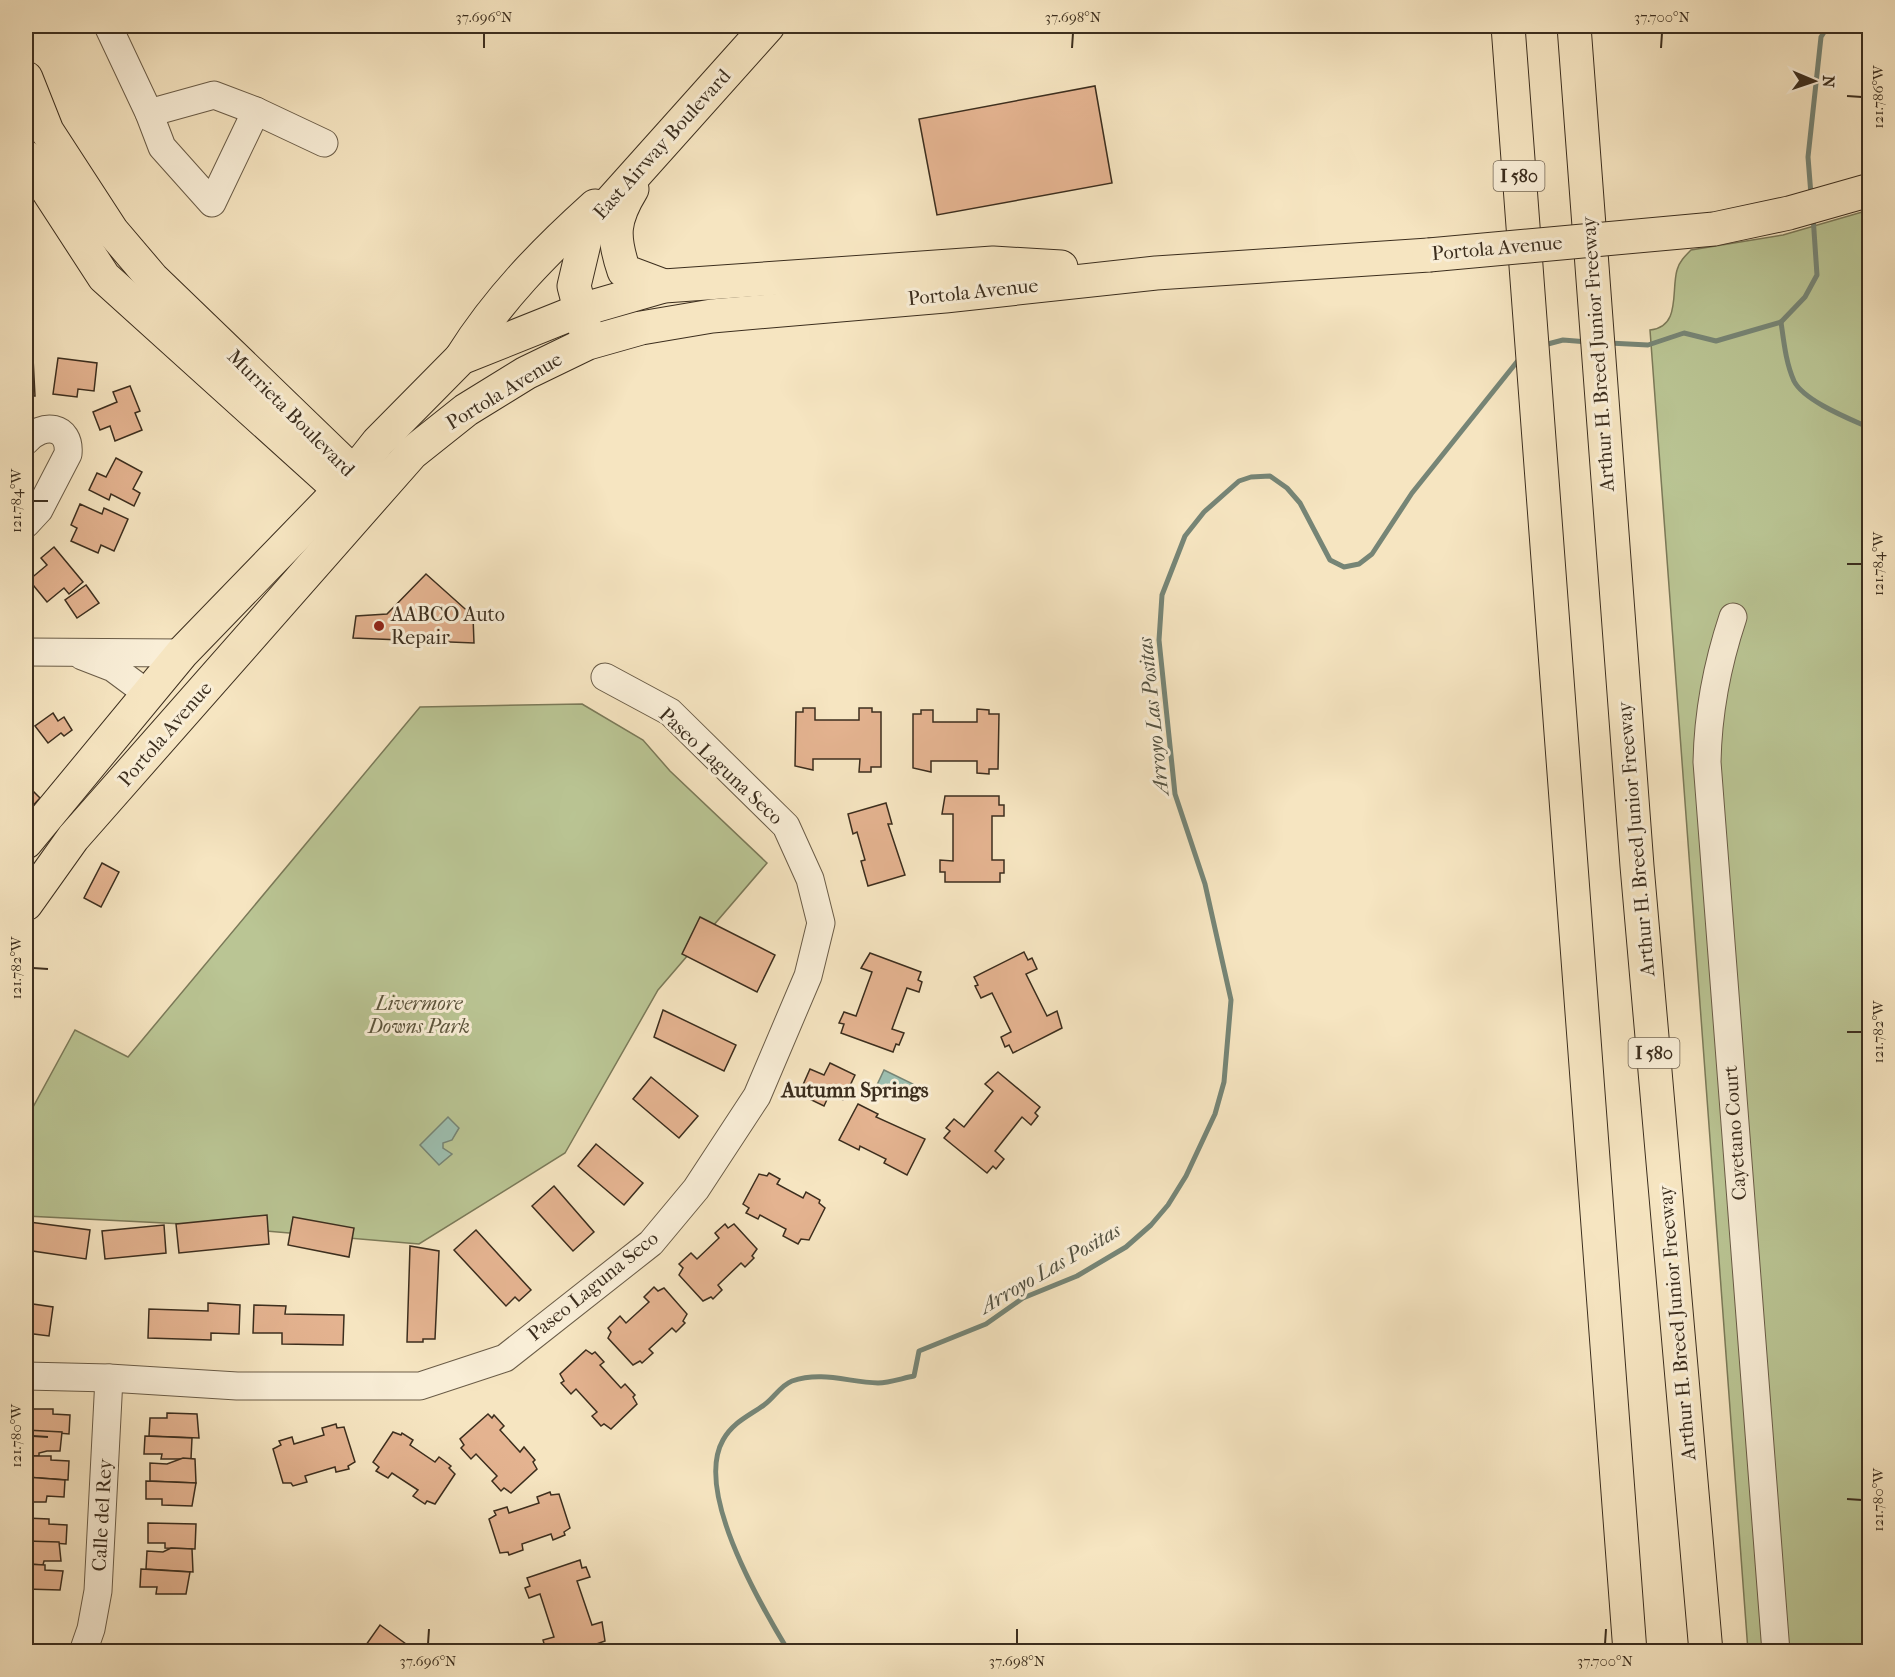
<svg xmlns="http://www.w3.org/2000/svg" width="1895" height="1677" font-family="'IM FELL French Canon',serif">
<rect width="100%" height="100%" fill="#f6e5c1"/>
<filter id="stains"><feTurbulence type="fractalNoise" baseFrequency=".00333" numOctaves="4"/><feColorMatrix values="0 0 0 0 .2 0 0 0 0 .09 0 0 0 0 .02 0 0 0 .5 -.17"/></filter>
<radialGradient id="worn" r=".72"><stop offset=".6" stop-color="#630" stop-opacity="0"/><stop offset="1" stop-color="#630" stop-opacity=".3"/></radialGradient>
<g fill="#bac594" stroke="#7b7a59" stroke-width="1.5">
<path d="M1869 210V1651H1748L1650 330C1681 327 1671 291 1677 270 1679 262 1685 256 1691 250L1783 235Z"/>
<path d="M582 704 643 740 670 771 767 863 658 990 565 1153 419 1244 184 1224 26 1216V1120L75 1030 128 1057 420 707Z"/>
</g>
<g fill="#9dbfb0" stroke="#768576" stroke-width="1.5">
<path d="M884 1070 913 1084 906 1099 877 1085Z"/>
<path d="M448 1117 459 1128 452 1140 443 1143V1148L452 1154 439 1165 420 1145Z"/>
</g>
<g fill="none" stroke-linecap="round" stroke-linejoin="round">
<g stroke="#768576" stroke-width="5">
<path d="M1811 195 1808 157 1821 37 1828 26"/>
<path d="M1781 322C1784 343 1786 363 1794 381 1804 401 1850 419 1870 428"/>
<path d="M1609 343 1648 345 1684 333 1716 341 1781 322 1805 297 1817 275 1813 216"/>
<path d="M1544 345 1563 340 1588 342"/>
<path d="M789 1652C761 1606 694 1491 723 1440 733 1422 749 1416 764 1405 773 1399 781 1385 792 1381 822 1371 848 1382 878 1383 889 1383 903 1378 914 1376L919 1351 986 1324 1023 1298 1077 1276 1126 1247 1151 1225 1168 1205 1186 1176 1215 1114 1224 1082 1231 1000 1205 884 1175 794 1159 640 1162 595 1185 536 1204 512 1239 481 1251 477 1270 476 1287 488 1300 503 1330 560 1344 567 1359 564 1372 554 1412 493 1520 358"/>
</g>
</g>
<g fill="#e4b390" stroke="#3c2e1e" stroke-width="1.5">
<path d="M1095 86 1112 183 937 215 919 119Z"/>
<path d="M33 358 35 396H26V359Z"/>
<path d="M58 358 97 363 94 391 78 389 77 397 53 394Z"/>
<path d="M130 386 140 411 135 413 142 430 115 441 110 426 100 430 93 412 117 402 113 392Z"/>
<path d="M116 458 142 472 133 489 140 493 134 506 111 494 109 500 89 490 97 473 106 477Z"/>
<path d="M80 504 102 514 104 508 128 519 114 551 101 545 98 553 71 541 77 528 71 525Z"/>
<path d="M54 547 83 582 69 594 64 588 47 602 29 580 47 565 41 558Z"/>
<path d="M426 574 473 616 474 643 353 638 356 616 387 614Z"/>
<path d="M86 585 99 603 77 618 65 600Z"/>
<path d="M803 708H815V720H859V708H872V712H881V767H871V772H859L860 759H813V770L795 766 796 712H803Z"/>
<path d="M977 709 989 710V714H999L998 769H989V774L977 773V761H931V772L913 768V714H921V710H933V722H977Z"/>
<path d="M53 713 58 721 64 717 72 730 64 736 61 733 48 743 35 726Z"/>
<path d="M26 784 40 798 26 813Z"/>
<path d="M945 796H999V805H1004V816H992V860H1004V873H1000V882H945V872H940V860L953 861V814H942Z"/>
<path d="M886 803 892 824H888L905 875 868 886 861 861 865 860 857 832 853 834 848 814Z"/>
<path d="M102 863 119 872 101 907 84 898Z"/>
<path d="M700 917 775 955 757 992 682 954Z"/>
<path d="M1024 952 1028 960 1032 958 1037 969 1026 974 1047 1016 1057 1011 1062 1028 1013 1053 1009 1045 1005 1047 1001 1037 1011 1032 992 993 981 998 975 986 978 985 974 977Z"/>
<path d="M870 953 921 972 918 980 922 982 919 992 907 988 892 1029 904 1033 899 1045 896 1044 893 1052 841 1033 844 1024 839 1023 844 1012 856 1016 872 972 861 968Z"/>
<path d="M663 1010 736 1045 724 1071 654 1037Z"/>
<path d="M830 1063 855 1075 843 1100 830 1093 824 1106 799 1094 810 1069 824 1075Z"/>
<path d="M998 1072 1040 1107 1035 1113 1038 1116 1031 1125 1022 1117 995 1151 1004 1159 996 1169 993 1166 987 1173 944 1138 950 1131 946 1128 954 1119 964 1127 993 1091 985 1084Z"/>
<path d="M651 1077 698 1116 679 1138 633 1099Z"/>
<path d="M858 1104 878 1114 876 1117 925 1139 907 1175 884 1163 886 1159 860 1146 859 1150 839 1140Z"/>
<path d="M596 1144 643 1183 624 1205 578 1166Z"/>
<path d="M769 1173 780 1179 777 1184 803 1198 806 1192 820 1200 819 1203 825 1208 809 1240 801 1239 798 1244 783 1236 786 1229 760 1215 758 1219 746 1213 749 1208 743 1204 759 1174 767 1176Z"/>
<path d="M554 1186 594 1232 573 1251 532 1206Z"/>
<path d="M267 1215 269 1244 179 1253 176 1224Z"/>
<path d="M293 1217 354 1228 349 1257 288 1245Z"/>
<path d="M29 1222 90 1230 86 1259 26 1250Z"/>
<path d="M725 1224 728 1228 734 1224 757 1249 752 1256 754 1258 745 1267 741 1263 718 1285 722 1290 713 1299 711 1297 703 1301 679 1275 683 1268 679 1264 691 1253 697 1259 719 1238 715 1233Z"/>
<path d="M164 1225 166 1253 105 1259 102 1231Z"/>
<path d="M476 1230 531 1290 519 1301 515 1297 506 1306 454 1250Z"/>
<path d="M410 1246 439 1251 435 1339H423V1342H407Z"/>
<path d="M654 1287 658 1291 664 1288 687 1314 683 1321 685 1323 676 1332 672 1328 649 1349 653 1353 642 1363 640 1361 633 1365 608 1338 611 1332 608 1328 620 1316 626 1323 649 1302 644 1297Z"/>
<path d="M26 1303 53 1307 49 1336 26 1333Z"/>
<path d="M208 1303 240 1305 239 1334 211 1333V1340L148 1338 149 1309 208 1311Z"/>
<path d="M254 1305 286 1306 285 1314 344 1315 343 1345 282 1344V1333H253Z"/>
<path d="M586 1350 592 1354 595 1352 604 1362 600 1365 621 1388 625 1384 635 1395 633 1397 637 1404 611 1429 604 1424 601 1426 592 1416 597 1412 576 1389 571 1394 561 1383 564 1381 560 1374Z"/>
<path d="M26 1409H53V1414L70 1415 69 1434 26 1430Z"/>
<path d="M167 1413 197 1414 199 1438 149 1436 150 1418H167Z"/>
<path d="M488 1414 492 1418 494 1415 504 1426 500 1430 520 1452 524 1447 535 1460 533 1462 537 1469 511 1493 504 1488 501 1491 492 1481 497 1476 476 1454 471 1459 461 1448 464 1445 460 1439Z"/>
<path d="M336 1424 337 1428 344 1427 355 1462 348 1466 349 1469 336 1472 335 1467 305 1476 307 1482 293 1486 291 1483H283L273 1449 281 1445 279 1441 292 1437 294 1444 324 1435 322 1428Z"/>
<path d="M26 1430 62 1432 60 1451H47L39 1453V1456H26Z"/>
<path d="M393 1432 401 1435 402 1433 413 1440 410 1445 435 1462 439 1457 451 1466 449 1468 455 1474 435 1504 427 1501 425 1504 413 1496 418 1490 392 1473 388 1478 376 1471 379 1467 373 1462Z"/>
<path d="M145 1436 192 1438 191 1459H161L162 1454H144Z"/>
<path d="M26 1456H51V1460L69 1461 68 1480 26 1477Z"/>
<path d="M183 1458 195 1459 196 1483 150 1481V1463L167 1464Z"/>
<path d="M26 1477 65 1480 64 1497 47 1496 46 1502H26Z"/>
<path d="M146 1481 196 1483 192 1506 162 1505V1499H146Z"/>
<path d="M550 1492 551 1495 559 1494 570 1528 564 1532 565 1535 553 1540 551 1534 522 1544 523 1550 509 1555 508 1552 500 1553 489 1519 496 1515 494 1511 507 1507 509 1513 539 1503 537 1497Z"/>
<path d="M26 1518 49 1519V1524L67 1525 66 1544 26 1541Z"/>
<path d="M148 1523 196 1524 195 1549 165 1548V1543H148Z"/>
<path d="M26 1541 59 1542 61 1561H44L43 1565 26 1564Z"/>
<path d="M171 1548 192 1549 193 1572 146 1569 147 1551 163 1552Z"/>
<path d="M580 1560 582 1568 586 1567 590 1577 577 1581 592 1625 602 1622 605 1641 574 1652 546 1651 543 1640 554 1637 540 1594 529 1598 525 1588 530 1586 527 1578Z"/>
<path d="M26 1564 45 1565V1570L63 1571 60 1590 26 1589Z"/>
<path d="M141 1569 190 1572 186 1594H156L157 1587H140Z"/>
<rect x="26" y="1607" width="2" height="25"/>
<path d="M380 1625 417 1652H361Z"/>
</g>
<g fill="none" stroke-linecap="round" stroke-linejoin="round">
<g stroke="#6a5c47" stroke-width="29">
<g id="minor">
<path d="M108 26 149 113 162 147 212 203 256 111"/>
<path d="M149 113 214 95 256 111 324 143"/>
<path d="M26 441C42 422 71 425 68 454L39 510 26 524"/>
<path d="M1733 617C1717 665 1708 711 1707 762L1776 1652"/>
<path d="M26 652 182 653"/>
<path d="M82 656 113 668 148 694"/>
<path d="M26 1376 109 1378 237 1386H420L505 1358 651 1243 696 1189 757 1096 808 976 821 923 810 879 786 826 670 712 605 677"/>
<path d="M83 1652 91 1629 98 1591 109 1378"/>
</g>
</g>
<g stroke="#3c2e1e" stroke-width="35">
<g id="major">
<path d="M26 78 47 131 112 231 152 278 353 472 364 489"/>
<path d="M26 157 104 277 340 490 359 496"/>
<path d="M632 189C613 220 612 236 624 271L664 286"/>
<path d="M586 332 574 286 588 227 768 26"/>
<path d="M461 358C498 299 544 252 595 206"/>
<path d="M26 842 182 653 340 490 378 442 461 358 581 310 664 286 993 263 1061 267"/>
<path d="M26 904 73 838 412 453 466 410 526 373 588 343 641 328 712 316 945 296 1156 273 1429 255"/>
</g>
</g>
<g stroke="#3c2e1e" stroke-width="35">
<g id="highway">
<path d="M1508 26 1630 1652"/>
<path d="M1574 26 1637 866 1706 1652"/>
</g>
</g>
<use href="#minor" stroke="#f9eed7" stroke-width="27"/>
<use href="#major" stroke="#f6e5c1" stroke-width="33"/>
<use href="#highway" stroke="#f6e5c1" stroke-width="33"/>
<g stroke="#3c2e1e" stroke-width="35" stroke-linecap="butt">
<path id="major-bridge" d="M1429 255 1714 229 1789 213 1870 190"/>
</g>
<use href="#major-bridge" stroke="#f6e5c1" stroke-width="33"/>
</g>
<path fill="none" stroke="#3c2e1e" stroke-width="2" d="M484 48V33M1072 48 1073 33M1661 48 1662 33M1847 96 1862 97M33 501H48M1847 564H1862M33 968 48 969M1847 1032H1862M33 1436 48 1437M1847 1499 1862 1500M428 1644 429 1629M1017 1644V1629M1605 1644 1606 1629"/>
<circle fill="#8f2418" stroke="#f9eed7" stroke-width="2" cx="379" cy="626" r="6"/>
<g text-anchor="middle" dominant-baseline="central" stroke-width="6" stroke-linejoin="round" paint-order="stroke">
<g fill="#f9eed7" stroke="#756856" stroke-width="1.5">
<rect x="1493.5" y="161" width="51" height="30" rx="4.5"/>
<rect x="1628.5" y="1038" width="51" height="30" rx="4.5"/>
</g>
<g font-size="18" font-weight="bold" fill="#3c2e1e">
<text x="1519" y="176">I 580</text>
<text x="1654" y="1053">I 580</text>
</g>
<g font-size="20" fill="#3c2e1e" stroke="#f9eed7">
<text transform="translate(662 144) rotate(-48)">East Airway Boulevard</text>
<text transform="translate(1497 248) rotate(-5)">Portola Avenue</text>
<text transform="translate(973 292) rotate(-6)">Portola Avenue</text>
<text transform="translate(1598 354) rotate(-94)">Arthur H. Breed Junior Freeway</text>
<text transform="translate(504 391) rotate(-31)">Portola Avenue</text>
<text transform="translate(291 413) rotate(45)">Murrieta Boulevard</text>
<text transform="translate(165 734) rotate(-49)">Portola Avenue</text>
<text transform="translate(721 766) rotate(43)">Paseo Laguna Seco</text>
<text transform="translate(1636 839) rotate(-95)">Arthur H. Breed Junior Freeway</text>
<text transform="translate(1735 1133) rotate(-94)">Cayetano Court</text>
<text transform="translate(593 1286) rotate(-39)">Paseo Laguna Seco</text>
<text transform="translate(1677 1323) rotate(-95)">Arthur H. Breed Junior Freeway</text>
<text transform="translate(102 1515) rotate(-87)">Calle del Rey</text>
</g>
<g font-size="20" fill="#3c2e1e" stroke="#f9eed7" text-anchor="start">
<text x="391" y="614">AABCO Auto<tspan x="391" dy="23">Repair</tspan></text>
</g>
<g font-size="20" font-style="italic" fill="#5c543c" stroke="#f9eed7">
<text x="419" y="1003">Livermore<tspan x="419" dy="23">Downs Park</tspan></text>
</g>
<g font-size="21" font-style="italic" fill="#545242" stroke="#f9eed7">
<text transform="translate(1153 716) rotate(-96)">Arroyo Las Positas</text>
<text transform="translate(1050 1268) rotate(-30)">Arroyo Las Positas</text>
</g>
<g font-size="21" font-weight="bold" fill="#3c2e1e" stroke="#f9eed7">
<text x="855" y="1090">Autumn Springs</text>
</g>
</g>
<rect width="1895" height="1677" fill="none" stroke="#f6e5c1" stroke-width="66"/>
<g transform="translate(1814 81) rotate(92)" stroke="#f9eed7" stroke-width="4.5" paint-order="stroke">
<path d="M0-4.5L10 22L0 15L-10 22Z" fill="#3c2e1e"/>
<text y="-9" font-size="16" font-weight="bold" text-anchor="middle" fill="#3c2e1e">N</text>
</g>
<rect x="33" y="33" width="1829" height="1611" fill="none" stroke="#3c2e1e" stroke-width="2"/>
<g font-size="15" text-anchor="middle" fill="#3c2e1e">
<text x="484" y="22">37.696°N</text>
<text x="1073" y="22">37.698°N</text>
<text x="1662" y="22">37.700°N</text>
<text transform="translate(1878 97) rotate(-90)" y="5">121.786°W</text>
<text transform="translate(16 501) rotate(-90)" y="5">121.784°W</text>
<text transform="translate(1878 564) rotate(-90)" y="5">121.784°W</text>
<text transform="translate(16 968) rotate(-90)" y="5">121.782°W</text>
<text transform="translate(1878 1032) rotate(-90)" y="5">121.782°W</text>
<text transform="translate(16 1436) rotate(-90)" y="5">121.780°W</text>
<text transform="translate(1878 1500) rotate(-90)" y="5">121.780°W</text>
<text x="428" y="1666">37.696°N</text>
<text x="1017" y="1666">37.698°N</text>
<text x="1605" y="1666">37.700°N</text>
</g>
<rect width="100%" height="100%" filter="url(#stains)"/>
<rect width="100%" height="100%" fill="url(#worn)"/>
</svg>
